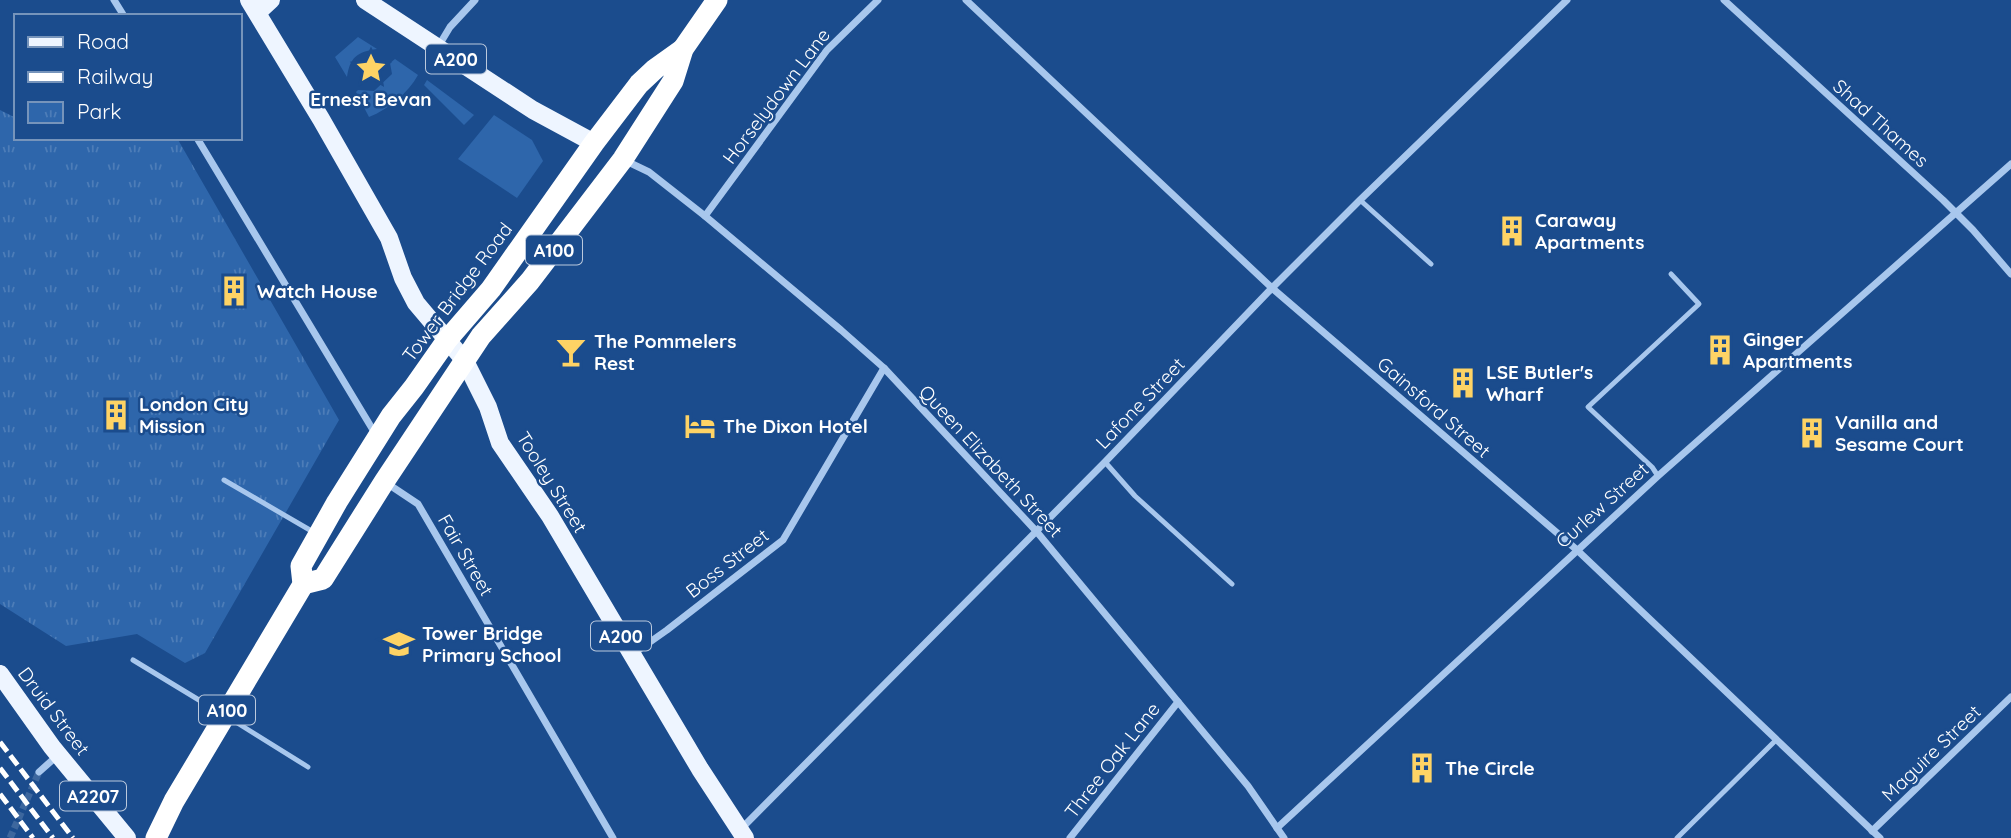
<svg xmlns="http://www.w3.org/2000/svg" width="2011" height="838" font-family="Quicksand,sans-serif">
<defs>
<pattern id="park-tufts" width="24" height="20" patternUnits="userSpaceOnUse" patternTransform="scale(1.75)"><rect width="24" height="20" fill="#2e66ab"/><path d="M3 7l-1-3M5 7V3M7 7l1-3M15 17l-1-3M17 17v-4M19 17l1-3" fill="none" stroke="#4d7db8"/></pattern>
</defs>
<rect width="100%" height="100%" fill="#1b4c8d"/>
<g fill="#2e66ab">
<path d="M358 37 377 49C357 52 350 57 347 77L335 57Z"/>
<path d="M395 59 418 75C408 93 389 109 369 117L356 92 358 90 374 91 392 74 390 63Z"/>
<path d="M427 80 474 115 464 125 424 85Z"/>
<path d="M494 115 532 140 543 161 517 198 458 159Z"/>
</g>
<path fill="url(#park-tufts)" d="M0 110 16 118V138H177L339 420 205 653 185 663 137 634 66 646 0 604Z"/>
<g fill="none" stroke-linecap="round" stroke-linejoin="round">
<path stroke="#3d679e" stroke-width="7" stroke-dasharray="7 3.5" stroke-linecap="butt" d="M10 838 39 772"/>
<g stroke="#a8c7ed" stroke-width="5">
<path d="M1360 200 1431 264"/>
<path d="M1105 462 1135 496 1232 584"/>
<path d="M1658 476 1652 467 1588 407 1699 304 1671 274"/>
<path d="M224 480 315 533"/>
<path d="M133 660 222 714"/>
<path d="M231 719 308 767"/>
<path d="M1677 838 1776 740"/>
</g>
<g stroke="#a8c7ed" stroke-width="7">
<path d="M114 0 124 16"/>
<path d="M966 0 1272 288 1577 550 1880 838"/>
<path d="M1724 0 1943 200 1973 230 2011 274"/>
<path d="M438 47 450 27 475 0"/>
<path d="M197 138 376 435"/>
<path d="M624 160 649 172 705 216 841 330 884 368 1037 532 1248 786 1284 838"/>
<path d="M705 216 827 50 878 0"/>
<path d="M385 482 418 504 613 838"/>
<path d="M633 654 667 630 783 540 884 368"/>
<path d="M39 772 58 755"/>
<path d="M1277 828 1658 476 2011 164"/>
<path d="M740 830 1105 462 1272 288 1360 200 1567 0"/>
<path d="M1872 831 2011 697"/>
<path d="M1070 838 1178 702"/>
</g>
<g stroke="#eef5ff" stroke-width="18">
<path d="M249 0 321 119 389 238 403 278 416 303 465 361 488 407 500 443 550 516 700 769 745 838"/>
<path d="M365 0 533 110 594 143"/>
<path d="M258 12 271 0"/>
<path d="M0 674 52 747 127 838"/>
</g>
<g stroke="#fff" stroke-width="21">
<path d="M303 584 323 579 384 482 481 336 530 281 623 159 673 81 683 49 717 0"/>
<path d="M156 838 174 801 301 588 303 584 301 566 337 502 391 416 414 387 447 340 491 289 594 143 639 84 655 69 683 49"/>
</g>
<g stroke="#fff" stroke-width="5" stroke-dasharray="12 5" stroke-linecap="butt">
<path d="M0 742 73 838"/>
<path d="M0 768 53 838"/>
<path d="M0 794 33 838"/>
</g>
</g>
<defs>
<g id="sight-bare" transform="scale(2.415)"><path d="M0-6L1.8-2.2L6-1.7L2.9 1.2L3.7 5.4L0 3.3L-3.7 5.4L-2.9 1.2L-6-1.7L-1.8-2.2Z" fill="#fed365" stroke="#1b4c8d" stroke-width="2.5" paint-order="stroke"/></g>
<g id="building-bare" transform="scale(2.415)"><path d="M-4-6H4V6H1V3H-1V6H-4ZM-2.5-4.3h1.7v1.8h-1.7ZM.8-4.3h1.7v1.8H.8ZM-2.5-1h1.7V.8h-1.7ZM.8-1h1.7V.8H.8Z" fill="#fed365" stroke="#1b4c8d" stroke-width="2.5" paint-order="stroke"/></g>
<g id="bar-bare" transform="scale(2.415)"><path d="M-6-5H6L.8 .8V4.5H3.5V6h-7V4.5H-.8V.8Z" fill="#fed365" stroke="#1b4c8d" stroke-width="2.5" paint-order="stroke"/></g>
<g id="hotel-bare" transform="scale(2.415)"><path d="M-6-4.5h1.5V1H6V5H4.5V3h-9V5H-6ZM-4 0a1.8 1.8 0 1 1 3.6 0ZM.5 0V-2.5h3Q6-2.5 6 0Z" fill="#fed365" stroke="#1b4c8d" stroke-width="2.5" paint-order="stroke"/></g>
<g id="school-bare" transform="scale(2.415)"><path d="M0-5L7-2L0 1L-7-2ZM-4 1L0 2.5L4 1V4Q0 6-4 4Z" fill="#fed365" stroke="#1b4c8d" stroke-width="2.5" paint-order="stroke"/></g>
</defs>
<g fill-rule="evenodd">
<use href="#sight-bare" x="371" y="68"/>
<use href="#building-bare" x="1512" y="231"/>
<use href="#building-bare" x="234" y="291"/>
<use href="#building-bare" x="1720" y="350"/>
<use href="#bar-bare" x="571" y="352"/>
<use href="#building-bare" x="1463" y="383"/>
<use href="#building-bare" x="116" y="415"/>
<use href="#hotel-bare" x="700" y="426"/>
<use href="#building-bare" x="1812" y="433"/>
<use href="#school-bare" x="399" y="644"/>
<use href="#building-bare" x="1422" y="768"/>
</g>
<g text-anchor="middle" dominant-baseline="central" stroke-width="5" stroke-linejoin="round" paint-order="stroke">
<g fill="#1b4c8d" stroke="#bbc9dd" stroke-width="2">
<rect x="426" y="44.5" width="60" height="29" rx="5"/>
<rect x="526" y="235.5" width="56" height="29" rx="5"/>
<rect x="591" y="621.5" width="60" height="29" rx="5"/>
<rect x="199" y="695.5" width="56" height="29" rx="5"/>
<rect x="60" y="781.5" width="66" height="29" rx="5"/>
</g>
<g font-size="18" font-weight="bold" fill="#fff">
<text x="456" y="59">A200</text>
<text x="554" y="250">A100</text>
<text x="621" y="636">A200</text>
<text x="227" y="710">A100</text>
<text x="93" y="796">A2207</text>
</g>
<g font-size="19" fill="#fff" stroke="#1b4c8d">
<text transform="translate(776 96) rotate(-53)">Horselydown Lane</text>
<text transform="translate(1881 123) rotate(42)">Shad Thames</text>
<text transform="translate(457 292) rotate(-53)">Tower Bridge Road</text>
<text transform="translate(1140 403) rotate(-46)">Lafone Street</text>
<text transform="translate(1434 407) rotate(41)">Gainsford Street</text>
<text transform="translate(991 461) rotate(47)">Queen Elizabeth Street</text>
<text transform="translate(552 482) rotate(58)">Tooley Street</text>
<text transform="translate(1602 505) rotate(-42)">Curlew Street</text>
<text transform="translate(466 555) rotate(60)">Fair Street</text>
<text transform="translate(727 563) rotate(-38)">Boss Street</text>
<text transform="translate(54 711) rotate(53)">Druid Street</text>
<text transform="translate(1931 753) rotate(-44)">Maguire Street</text>
<text transform="translate(1112 760) rotate(-52)">Three Oak Lane</text>
</g>
<g font-size="19" font-weight="bold" fill="#fff" stroke="#1b4c8d" text-anchor="start">
<text x="371" y="99" text-anchor="middle">Ernest Bevan</text>
<text x="1535" y="220">Caraway<tspan x="1535" dy="22">Apartments</tspan></text>
<text x="257" y="291">Watch House</text>
<text x="1743" y="339">Ginger<tspan x="1743" dy="22">Apartments</tspan></text>
<text x="594" y="341">The Pommelers<tspan x="594" dy="22">Rest</tspan></text>
<text x="1486" y="372">LSE Butler's<tspan x="1486" dy="22">Wharf</tspan></text>
<text x="139" y="404">London City<tspan x="139" dy="22">Mission</tspan></text>
<text x="1835" y="422">Vanilla and<tspan x="1835" dy="22">Sesame Court</tspan></text>
<text x="723" y="426">The Dixon Hotel</text>
<text x="422" y="633">Tower Bridge<tspan x="422" dy="22">Primary School</tspan></text>
<text x="1445" y="768">The Circle</text>
</g>
</g>
<rect x="14" y="14" width="228" height="126" fill="#1b4c8d" stroke="#7694bb" stroke-width="2"/>
<rect x="28" y="37" width="35" height="10" fill="#eef5ff" stroke="#7694bb" stroke-width="2"/>
<text x="77" y="49" font-size="21" fill="#ffffff">Road</text>
<rect x="28" y="72" width="35" height="10" fill="#ffffff" stroke="#7694bb" stroke-width="2"/>
<text x="77" y="84" font-size="21" fill="#ffffff">Railway</text>
<rect x="28" y="102" width="35" height="21" fill="url(#park-tufts)" stroke="#7694bb" stroke-width="2"/>
<text x="77" y="119" font-size="21" fill="#ffffff">Park</text>
</svg>
